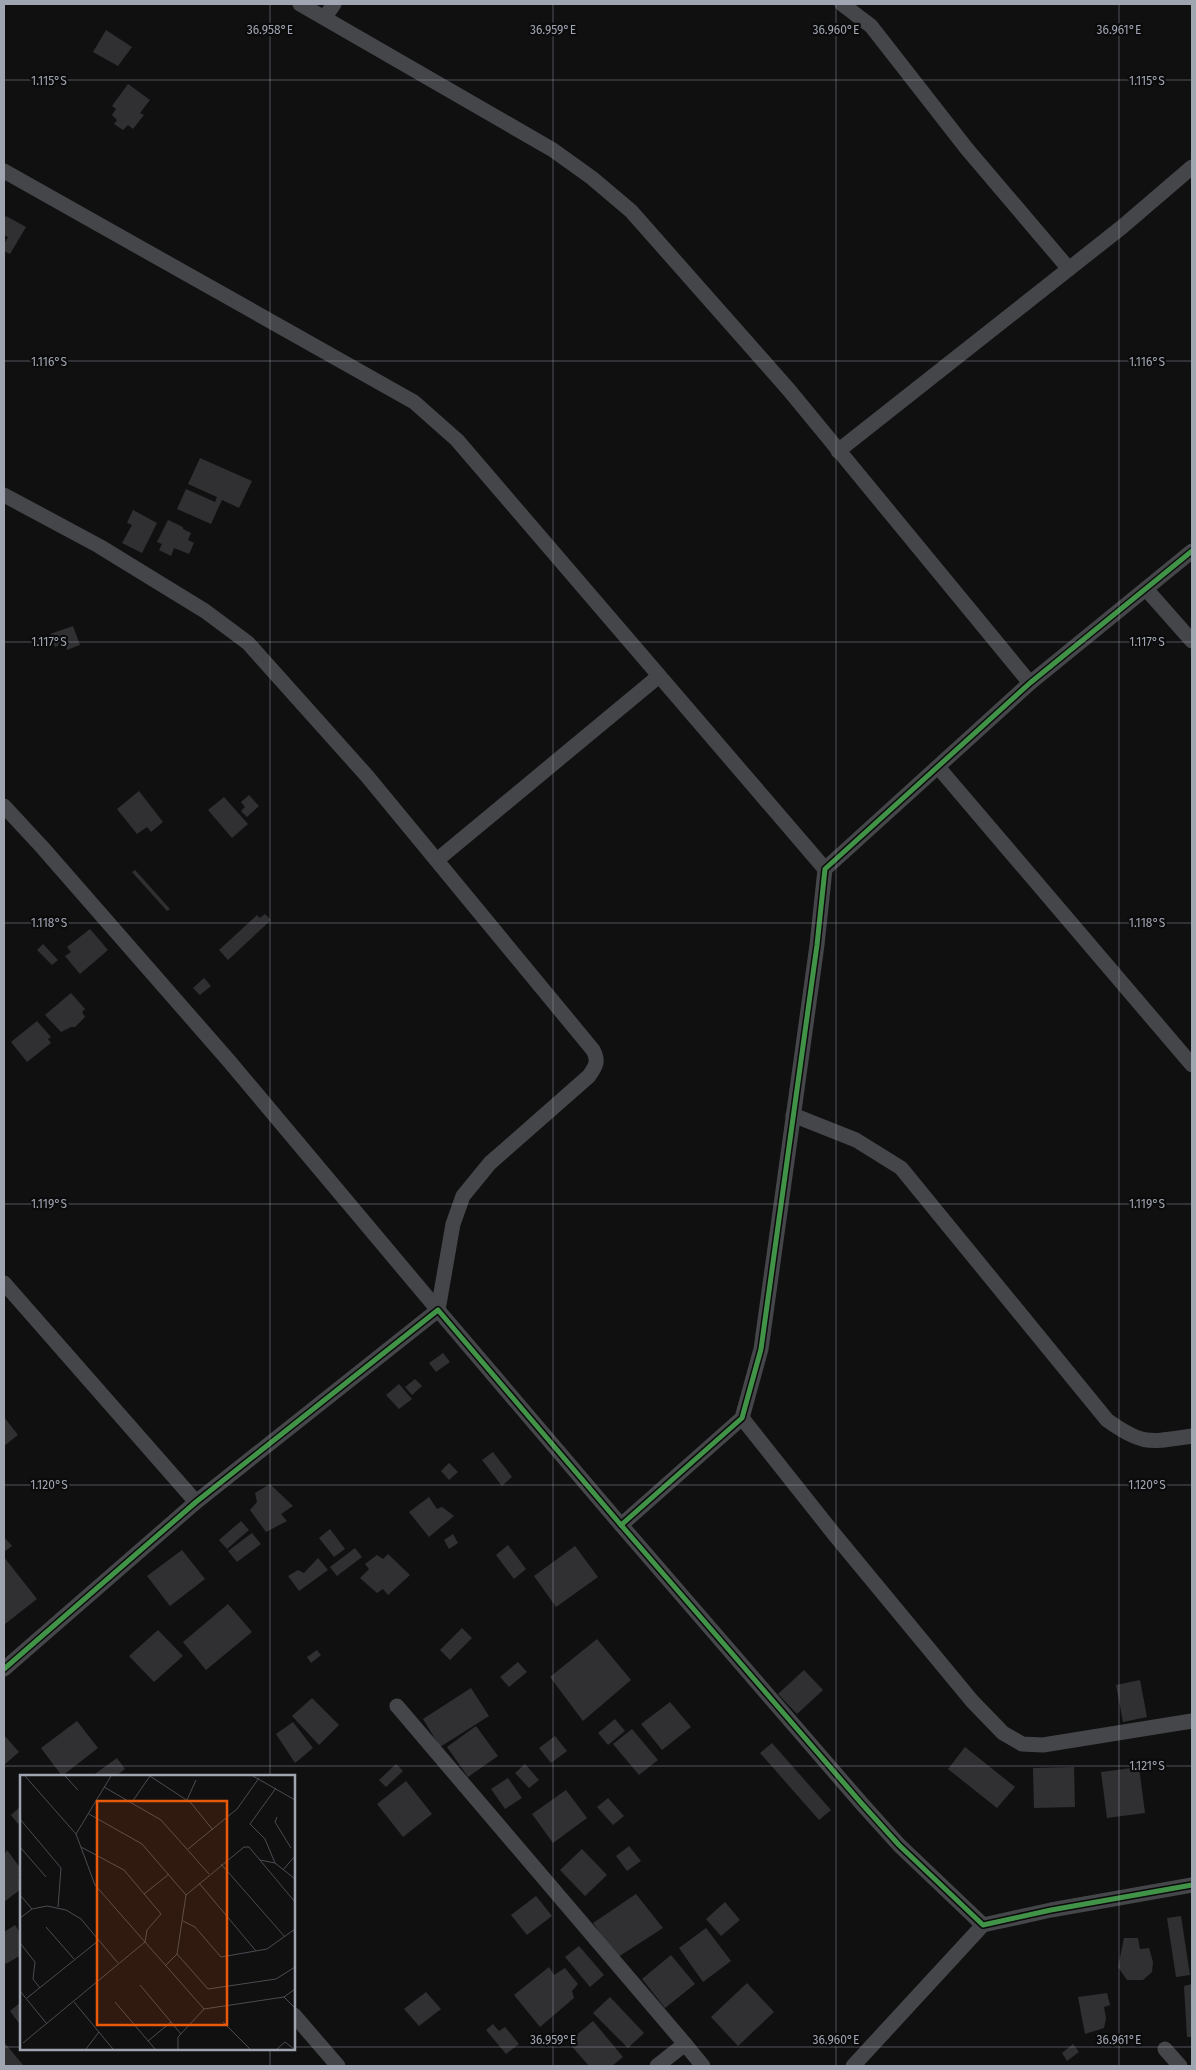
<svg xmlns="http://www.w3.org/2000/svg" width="1196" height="2070" font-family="'Fira Sans',sans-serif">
<rect width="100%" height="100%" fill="#101011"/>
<g fill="#303033">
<path d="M106 30 132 47 118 66 93 52Z"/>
<path d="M128 84 150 100 140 113 144 115 133 129 128 125 123 130 114 124 117 120 112 115 116 109 112 106Z"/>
<path d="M6 216 26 227 10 254 4 251V244L8 237 4 235V220Z"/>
<path d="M200 458 252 481 239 508 222 500 211 524 177 509 186 489 215 502 217 497 188 484Z"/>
<path d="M133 510 157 523 142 553 122 543 132 525 127 523Z"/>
<path d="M168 520 183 527V529L191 533 188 540 194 543 189 554 174 548 171 556 159 550 162 544 157 542Z"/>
<path d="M73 626 80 645 67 650 65 643 55 647 50 634Z"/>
<path d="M139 791 163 822 151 832 147 827 137 834 117 809Z"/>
<path d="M249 795 259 806 247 817 241 811 245 807 241 802Z"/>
<path d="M224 797 248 824 232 838 208 810Z"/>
<path d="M135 870 170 909 167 911 132 872Z"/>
<path d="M265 914 271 920 228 960 219 950 257 915 260 918Z"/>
<path d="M90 929 108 950 80 974 65 956 71 952 67 947Z"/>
<path d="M43 944 58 960 52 965 37 950Z"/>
<path d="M204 978 211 986 200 995 193 988Z"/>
<path d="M71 993 85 1009 82 1012 85 1017 75 1027H71L61 1032 45 1015Z"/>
<path d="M37 1021 51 1037 48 1039 51 1043 27 1062 11 1042Z"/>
<path d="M443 1353 450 1362 436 1372 429 1363Z"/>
<path d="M415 1379 422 1386 412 1395 405 1387Z"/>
<path d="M399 1384 412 1399 399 1409 386 1395Z"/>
<path d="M4 1417 18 1435 4 1446Z"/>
<path d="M493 1452 512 1477 502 1486 482 1460Z"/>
<path d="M449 1463 458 1472 449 1480 441 1471Z"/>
<path d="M270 1484 293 1506 281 1514 287 1521 266 1532 250 1510 257 1502 255 1493Z"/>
<path d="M429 1497 437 1509 442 1507 454 1516 429 1537 409 1512Z"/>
<path d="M241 1521 249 1530 227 1549 219 1540Z"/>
<path d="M330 1529 345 1549 334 1557 319 1538Z"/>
<path d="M252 1533 261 1544 237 1562 228 1551Z"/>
<path d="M453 1534 458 1543 449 1549 444 1540Z"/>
<path d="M4 1537 12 1546 4 1552Z"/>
<path d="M508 1545 526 1569 514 1579 496 1555Z"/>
<path d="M575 1546 598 1577 556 1607 534 1576Z"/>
<path d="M355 1548 362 1557 337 1576 330 1567Z"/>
<path d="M182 1550 205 1579 170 1606 147 1576Z"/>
<path d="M388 1554 410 1575 388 1595 383 1589 377 1593 360 1578 369 1569 365 1564 377 1555 383 1559Z"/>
<path d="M4 1557 37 1599 5 1624 4 1622Z"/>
<path d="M318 1558 328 1570 299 1591 288 1576 298 1570 304 1573Z"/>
<path d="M228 1604 252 1632 206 1670 183 1642Z"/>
<path d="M462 1628 472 1638 450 1660 440 1650Z"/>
<path d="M158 1630 183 1656 154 1682 129 1656Z"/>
<path d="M597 1639 631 1680 583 1721 550 1677Z"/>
<path d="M317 1650 321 1655 311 1663 307 1657Z"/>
<path d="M518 1662 527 1672 509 1687 500 1677Z"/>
<path d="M804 1670 823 1690 797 1714 778 1694Z"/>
<path d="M1140 1680 1147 1717 1123 1722 1116 1685Z"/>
<path d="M471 1688 489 1716 440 1747 423 1719Z"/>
<path d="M312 1698 339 1725 319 1745 292 1716Z"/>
<path d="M670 1702 691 1727 662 1750 641 1724Z"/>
<path d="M615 1719 625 1731 608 1745 598 1733Z"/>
<path d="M77 1721 98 1748 62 1776 41 1748Z"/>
<path d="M293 1722 313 1748 295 1763 276 1734Z"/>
<path d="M476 1726 498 1756 468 1777 447 1747Z"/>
<path d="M632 1729 658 1760 639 1775 613 1744Z"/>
<path d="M4 1735 19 1752 4 1765Z"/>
<path d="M555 1736 567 1751 551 1763 539 1748Z"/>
<path d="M772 1743 831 1810 819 1820 760 1753Z"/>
<path d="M965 1747 1015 1787 997 1808 948 1769Z"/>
<path d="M117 1758 125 1769 116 1776H92Z"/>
<path d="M396 1764 403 1771 386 1787 379 1780Z"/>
<path d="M525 1764 539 1780 529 1788 515 1773Z"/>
<path d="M1074 1767 1075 1807 1034 1808 1033 1768Z"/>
<path d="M1139 1767 1145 1813 1107 1818 1101 1772Z"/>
<path d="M508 1778 522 1798 505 1809 491 1789Z"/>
<path d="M406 1781 432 1814 403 1837 377 1804Z"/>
<path d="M566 1790 587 1818 553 1843 532 1814Z"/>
<path d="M608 1798 624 1816 613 1825 597 1807Z"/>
<path d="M21 1806V1821L18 1824 11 1815Z"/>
<path d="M629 1846 641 1861 627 1871 616 1856Z"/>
<path d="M582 1849 607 1875 585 1896 560 1870Z"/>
<path d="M7 1850 21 1869V1875L18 1877 21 1881V1889L4 1902V1855Z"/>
<path d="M636 1894 663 1928 618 1957 593 1923Z"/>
<path d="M536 1896 552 1916 527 1935 511 1915Z"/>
<path d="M725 1902 740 1920 721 1936 706 1919Z"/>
<path d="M1181 1916 1190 1975 1176 1977 1167 1918Z"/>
<path d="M15 1925 21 1934V1955L6 1964 4 1961V1932Z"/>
<path d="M706 1928 731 1961 703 1982 679 1948Z"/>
<path d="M1124 1938H1138L1140 1949 1149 1948 1153 1962 1152 1972 1143 1980H1127L1118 1967Z"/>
<path d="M579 1946 604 1975 590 1987 565 1957Z"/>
<path d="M671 1955 695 1984 665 2008 642 1979Z"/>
<path d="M549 1967 554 1975 565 1968 578 1984 572 1991 574 1998 540 2027 514 1995Z"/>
<path d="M747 1983 774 2012 738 2046 711 2017Z"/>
<path d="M1192 1984V2037H1187L1184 1986Z"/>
<path d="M426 1992 441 2009 419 2026 404 2009Z"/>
<path d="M1107 1993 1110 2005 1104 2007 1106 2018 1104 2028 1085 2034 1078 1997Z"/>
<path d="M610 1997 644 2033 628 2048 593 2013Z"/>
<path d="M21 2002V2026L10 2011Z"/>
<path d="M593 2021 623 2057 612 2066H589L568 2042Z"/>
<path d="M493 2024 499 2031 505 2027 519 2044 506 2054 486 2030Z"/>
<path d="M4 2042 23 2065 21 2066H4Z"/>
<path d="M1073 2044 1079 2052 1067 2061 1062 2053Z"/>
</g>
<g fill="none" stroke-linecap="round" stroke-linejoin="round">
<g stroke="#454649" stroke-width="15">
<path d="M300 4 553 150 592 178 631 211 789 390 1030 683"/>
<path d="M842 4 871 26 967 149 1069 269"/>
<path d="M325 17 334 4"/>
<path d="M4 171 414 402 457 440 825 869"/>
<path d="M838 451 1122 227 1192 167"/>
<path d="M4 495 99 546 205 611 248 643 367 776 593 1050C599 1061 596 1066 589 1076L490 1163 463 1196 453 1224 438 1310"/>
<path d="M1146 589 1192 641"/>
<path d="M938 767 1192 1065"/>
<path d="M4 806 42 847 229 1061 438 1310"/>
<path d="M437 860 659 676"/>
<path d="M793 1115 856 1140 901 1168 1107 1420C1143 1446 1150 1442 1192 1436"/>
<path d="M4 1283 196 1502"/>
<path d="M742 1418 834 1534 972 1701 1003 1733 1022 1744 1043 1745 1192 1721"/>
<path d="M621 1525 742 1418 761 1349 817 945 825 869 1030 683 1192 551"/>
<path d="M4 1669 196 1502 438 1310 621 1525 862 1804 899 1845 983 1925 1051 1910 1192 1885"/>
<path d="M397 1706 685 2044"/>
<path d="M294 2015 338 2066"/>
<path d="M1165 2049 1180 2066"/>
<path d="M657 2066 685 2044 703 2066"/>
<path d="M853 2066 983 1925"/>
</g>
<g stroke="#0b0b0c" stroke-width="8">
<g id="cycleway">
<path d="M621 1525 742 1418 761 1349 817 945 825 869 1030 683 1192 551"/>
<path d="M4 1669 196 1502 438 1310 621 1525 862 1804 899 1845 983 1925 1051 1910 1192 1885"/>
</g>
</g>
<use href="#cycleway" stroke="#419447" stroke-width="5"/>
</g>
<path fill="none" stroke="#a0a5b2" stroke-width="1" stroke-opacity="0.45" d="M270 4V1776M553 4V2066M836 4V2066M1119 4V2066M4 80H1192M4 361H1192M4 642H1192M4 923H1192M4 1204H1192M4 1485H1192M4 1766H1192M4 2047H21M294 2047H1192M270 2049V2066"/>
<g transform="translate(20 1775)">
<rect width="275" height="275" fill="#101011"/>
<path fill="none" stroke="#4a4c51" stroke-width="1" d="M5 1 56 59 75 110 125 167M45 1 58 15M130 1 171 28 193 55M233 1 275 25M84 12 141 45 189 99M167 25 176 5M112 27 130 1M69 39 122 69 166 120M257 42 255 47 271 73M0 44 41 93 38 132M56 59 91 1M0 72 26 102M61 72 104 95 141 139 127 155 125 167M168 74 217 34 239 3M240 85 255 88 275 104M255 88 245 64 230 49 256 13M201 89 265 162M263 95 275 81M179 108 236 176M124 119 149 99M0 120 12 134M0 143 12 134 27 131 46 135 61 144 98 188M163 146 175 152 201 182 247 174 275 154M26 152 54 184M0 168 15 187 13 204 20 213M157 179 188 214 256 204 275 192M145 191 157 179 166 120 224 72H229L275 127M120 210 151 247M0 216 27 249M264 222 275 233M7 223 78 166M54 227 93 274M95 227 135 274M203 247 230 274M128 266 151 247 161 259M3 268 125 167 184 234 264 222 275 214M66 274 79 257M158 274V262L184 234M257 274 265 267 274 274"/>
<path fill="#e8590c" fill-opacity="0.15" stroke="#e8590c" stroke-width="2.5" d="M77 26H207V250H77Z"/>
<rect width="275" height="275" fill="none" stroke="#a0a5b2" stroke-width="2.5"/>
</g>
<g font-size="12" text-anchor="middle" fill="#a0a5b2" stroke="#0b0b0c" stroke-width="4.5" stroke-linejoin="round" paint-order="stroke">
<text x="270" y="34">36.958°E</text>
<text x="553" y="34">36.959°E</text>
<text x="836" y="34">36.960°E</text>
<text x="1119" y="34">36.961°E</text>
<text x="49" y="85">1.115°S</text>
<text x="1147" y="85">1.115°S</text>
<text x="49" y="366">1.116°S</text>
<text x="1147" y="366">1.116°S</text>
<text x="49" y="646">1.117°S</text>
<text x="1147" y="646">1.117°S</text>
<text x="49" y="927">1.118°S</text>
<text x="1147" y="927">1.118°S</text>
<text x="49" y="1208">1.119°S</text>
<text x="1147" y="1208">1.119°S</text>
<text x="49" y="1489">1.120°S</text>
<text x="1147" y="1489">1.120°S</text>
<text x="1147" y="1770">1.121°S</text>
<text x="553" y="2044">36.959°E</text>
<text x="836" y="2044">36.960°E</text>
<text x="1119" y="2044">36.961°E</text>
</g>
<rect width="1196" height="2070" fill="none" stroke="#a0a5b2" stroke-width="10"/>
</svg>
